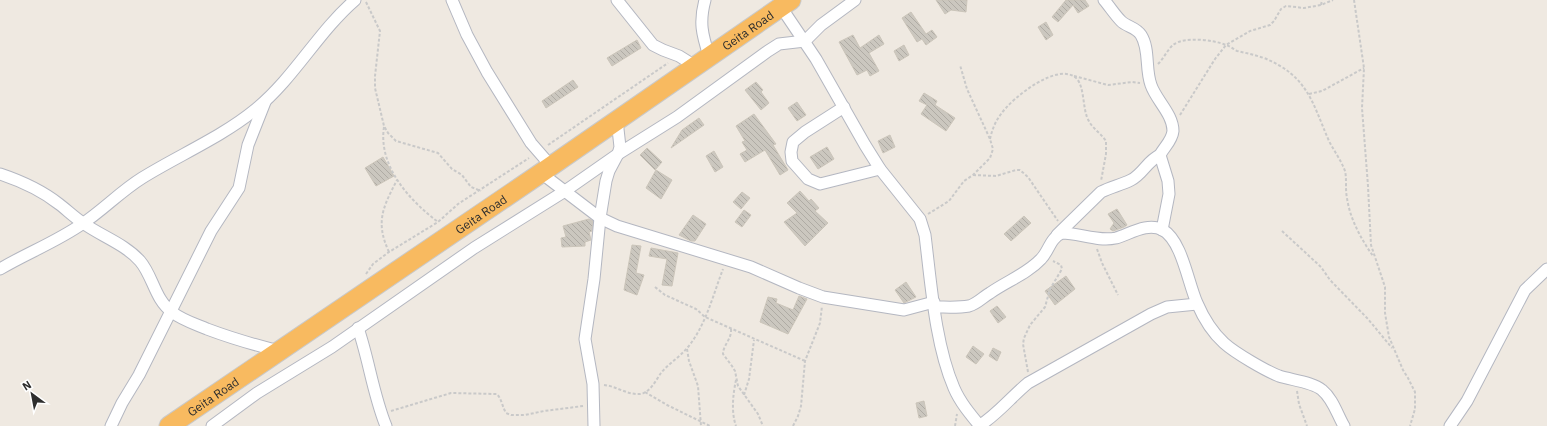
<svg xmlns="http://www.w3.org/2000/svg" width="1547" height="426" font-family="'IBM Plex Sans',sans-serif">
<defs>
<pattern id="building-back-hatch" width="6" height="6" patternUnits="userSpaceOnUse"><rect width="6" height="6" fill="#cbc7bf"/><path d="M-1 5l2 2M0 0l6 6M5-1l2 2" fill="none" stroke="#afaba4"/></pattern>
</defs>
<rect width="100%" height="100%" fill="#efe9e1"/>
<g fill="url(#building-back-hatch)" stroke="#cbc5ba">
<path d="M936 0H967L966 12 951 10 945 14Z"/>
<path d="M1066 0H1085L1089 6 1078 13 1073 5 1058 22 1052 17Z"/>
<path d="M911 12 926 34 932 30 937 37 926 45 922 39 917 42 902 18Z"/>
<path d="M1046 22 1053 35 1046 40 1038 27Z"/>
<path d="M853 35 860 48 879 35 884 44 869 53 879 71 870 76 867 70 857 75 839 42Z"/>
<path d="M637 40 641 48 612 66 607 58Z"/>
<path d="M904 45 909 55 899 61 894 51Z"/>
<path d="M573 80 578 87 546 108 542 101Z"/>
<path d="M756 82 763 90 761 92 769 103 761 110 745 90Z"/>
<path d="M924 93 937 101 935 105 955 118 946 131 921 114 927 105 919 101Z"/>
<path d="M797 102 806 115 797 121 788 108Z"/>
<path d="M754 114 776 144 773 145 788 170 780 175 765 150 745 162 740 154 747 150 742 142 745 141 736 126Z"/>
<path d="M699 118 704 125 671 148 682 130Z"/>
<path d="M890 135 895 147 883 153 878 141Z"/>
<path d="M827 147 834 159 818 169 810 157Z"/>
<path d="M647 148 662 162 655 170 640 155Z"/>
<path d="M714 151 723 167 715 172 706 156Z"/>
<path d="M383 157 394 176 376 186 365 168Z"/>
<path d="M656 170 672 180 661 199 646 188Z"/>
<path d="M800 191 809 201 811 199 819 208 815 211 828 223 805 246 784 222 797 213 787 203Z"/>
<path d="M742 192 750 198 741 209 733 202Z"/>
<path d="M1117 209 1127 225 1124 227 1113 231 1110 229 1114 223 1108 214Z"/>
<path d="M744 210 751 215 742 227 735 222Z"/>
<path d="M693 215 706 224 695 241H691L679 235Z"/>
<path d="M1024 216 1031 223 1011 241 1004 234Z"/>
<path d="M589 219 593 221 592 231 589 232 591 240 585 242V246L562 247 561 238 566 237 563 226Z"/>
<path d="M632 245 641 246 636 273 644 275 637 295 624 290Z"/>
<path d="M651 248 678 253 672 286 662 285 667 259 649 256Z"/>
<path d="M1066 276 1075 289 1055 305 1045 291Z"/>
<path d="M906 282 916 297 904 303 895 290Z"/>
<path d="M799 296 807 299 788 334 760 322 768 297 777 299 776 303 793 310Z"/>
<path d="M997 306 1006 317 998 323 990 311Z"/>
<path d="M973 346 984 354 976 364 966 357Z"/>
<path d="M993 348 1001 352 997 361 989 356Z"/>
<path d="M924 401 927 416 919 418 916 403Z"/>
</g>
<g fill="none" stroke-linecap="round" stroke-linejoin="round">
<g stroke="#b4b7c1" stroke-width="13">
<g id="minor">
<path d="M452 0 467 35 487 72 531 143 551 166"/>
<path d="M617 0 653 45 663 50 679 56 695 66"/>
<path d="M705 0C699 22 702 34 709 56"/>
<path d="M1104 0C1110 7 1115 15 1121 21 1127 27 1136 27 1141 35 1150 49 1145 69 1151 85 1156 100 1173 114 1173 131 1172 141 1164 147 1160 155L1168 181 1169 194 1162 230"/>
<path d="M781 7 816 59 865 145 880 169 920 219 925 235C931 283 935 344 954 388 960 402 970 414 980 426"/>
<path d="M844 107 805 132 793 142 791 152 792 161 808 179 820 184 880 169"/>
<path d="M541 173 600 218 617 226 751 267 799 288 823 297 904 310 934 302"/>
<path d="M0 174C21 181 41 190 59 204 67 210 74 217 83 223 101 236 125 244 140 261 153 276 155 300 172 312 182 320 195 324 207 329 231 338 255 345 279 351"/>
<path d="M1057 235 1101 192C1111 187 1121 185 1131 180 1143 174 1147 161 1160 155"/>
<path d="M0 269C27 253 56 242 82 224 103 210 121 191 142 178 179 155 222 137 256 109 294 78 318 32 355 0"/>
<path d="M935 307C946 307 958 308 969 306 977 304 983 297 990 293 1007 281 1027 274 1041 259 1049 251 1050 238 1062 233 1079 233 1098 242 1116 238 1130 234 1147 222 1163 230 1182 241 1188 283 1197 303 1203 317 1213 333 1224 343 1235 353 1266 371 1279 376 1291 380 1313 382 1322 390 1333 399 1337 414 1344 426"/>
<path d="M358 328C369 360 373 394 386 426"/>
<path d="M111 426 122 403 139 375 211 231 239 188 248 145 265 102"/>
<path d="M212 426 257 393 332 347 474 248 565 191 618 154 677 117 768 51 779 44 805 41 821 25 855 0"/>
<path d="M594 426 593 384 585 339 594 279 600 218 606 181 609 171 618 154 620 147 617 120"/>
<path d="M979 426C998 414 1011 397 1028 383L1151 314 1167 307 1197 304"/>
<path d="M1450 426 1467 401 1525 290 1547 269"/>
</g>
</g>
<g stroke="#c9c9c9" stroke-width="21">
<g id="trunk">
<path id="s1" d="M169 426 541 173 791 0"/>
</g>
</g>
<g stroke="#c9c9c9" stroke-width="2" stroke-dasharray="3 2" stroke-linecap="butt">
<path d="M1354 0 1364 68 1362 108 1368 186 1371 245 1385 287V313L1389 337 1403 370 1408 378 1415 392V409L1410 426"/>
<path d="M366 2 380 31 375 76V88L384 126 388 133 396 141 438 153 452 169 462 175 471 187 481 191"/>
<path d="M1321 5 1322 0"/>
<path d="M1158 64C1164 58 1168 49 1173 45 1184 36 1214 40 1226 45 1230 46 1233 49 1237 51 1246 53 1255 55 1264 58 1308 76 1312 102 1329 141 1334 151 1341 160 1345 171 1347 179 1345 189 1347 198 1350 219 1361 239 1373 256"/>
<path d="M1074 76 1108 85 1132 82 1140 83"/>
<path d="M1309 94 1322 91 1364 68"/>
<path d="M1180 115 1215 59 1226 45 1250 31 1270 25 1274 21 1281 9 1286 6 1304 8 1321 5 1333 0"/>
<path d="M384 127C378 166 409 200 438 222"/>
<path d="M990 139C992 130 995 122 1001 114 1012 98 1059 60 1077 79 1084 87 1083 107 1087 117 1091 128 1100 132 1106 141V154L1101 181"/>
<path d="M548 145 668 63"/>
<path d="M973 175 996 176 1016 170H1020L1028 177 1058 221"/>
<path d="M928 214 949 201 964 181 973 175 990 158 993 149 990 139 967 89 960 65"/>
<path d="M1282 231 1321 267 1330 280 1368 319 1392 348"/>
<path d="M1097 249 1102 263 1118 295"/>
<path d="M389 252C375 222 383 207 397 180"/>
<path d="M366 274 373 264 389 252 438 222 458 204 529 158"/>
<path d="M655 287 665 295 696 309 705 317 805 361"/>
<path d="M731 329C732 339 723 345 723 354L732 366 735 371 738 386 758 414 763 426"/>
<path d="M687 349 689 361 698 386 701 426"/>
<path d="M1028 372 1023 344 1024 338 1030 325 1045 307 1050 289 1062 269 1061 265 1053 261"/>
<path d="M736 380C733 394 731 412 736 426"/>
<path d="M604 385C616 386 627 395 640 394 650 393 656 380 661 373 669 363 680 357 688 347 706 325 713 295 723 269"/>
<path d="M1297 391 1299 404 1307 426"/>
<path d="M645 392 667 405 710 426"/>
<path d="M744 395 749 379 754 340"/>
<path d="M391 411 451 393 497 394C502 400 502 406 506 413L511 415H525L544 411 583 406"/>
<path d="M793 426 798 416 801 406 805 361 820 323 822 306"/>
<path d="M955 426 957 414"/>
</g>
<use href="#minor" stroke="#fff" stroke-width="11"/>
<use href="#trunk" stroke="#f8ba60" stroke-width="19"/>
</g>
<g text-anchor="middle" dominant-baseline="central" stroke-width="3" stroke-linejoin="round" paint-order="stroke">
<g font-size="12" fill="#2e2e2e" stroke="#fff">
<text stroke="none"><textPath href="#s1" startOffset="701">Geita Road</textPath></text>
<text stroke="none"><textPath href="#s1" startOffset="377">Geita Road</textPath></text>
<text stroke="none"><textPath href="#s1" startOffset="53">Geita Road</textPath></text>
</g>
</g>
<g transform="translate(32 394) rotate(328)" stroke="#ffffff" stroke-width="3" paint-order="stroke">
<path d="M0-3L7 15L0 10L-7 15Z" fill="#2e2e2e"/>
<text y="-6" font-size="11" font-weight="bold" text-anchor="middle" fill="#2e2e2e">N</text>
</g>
</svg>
